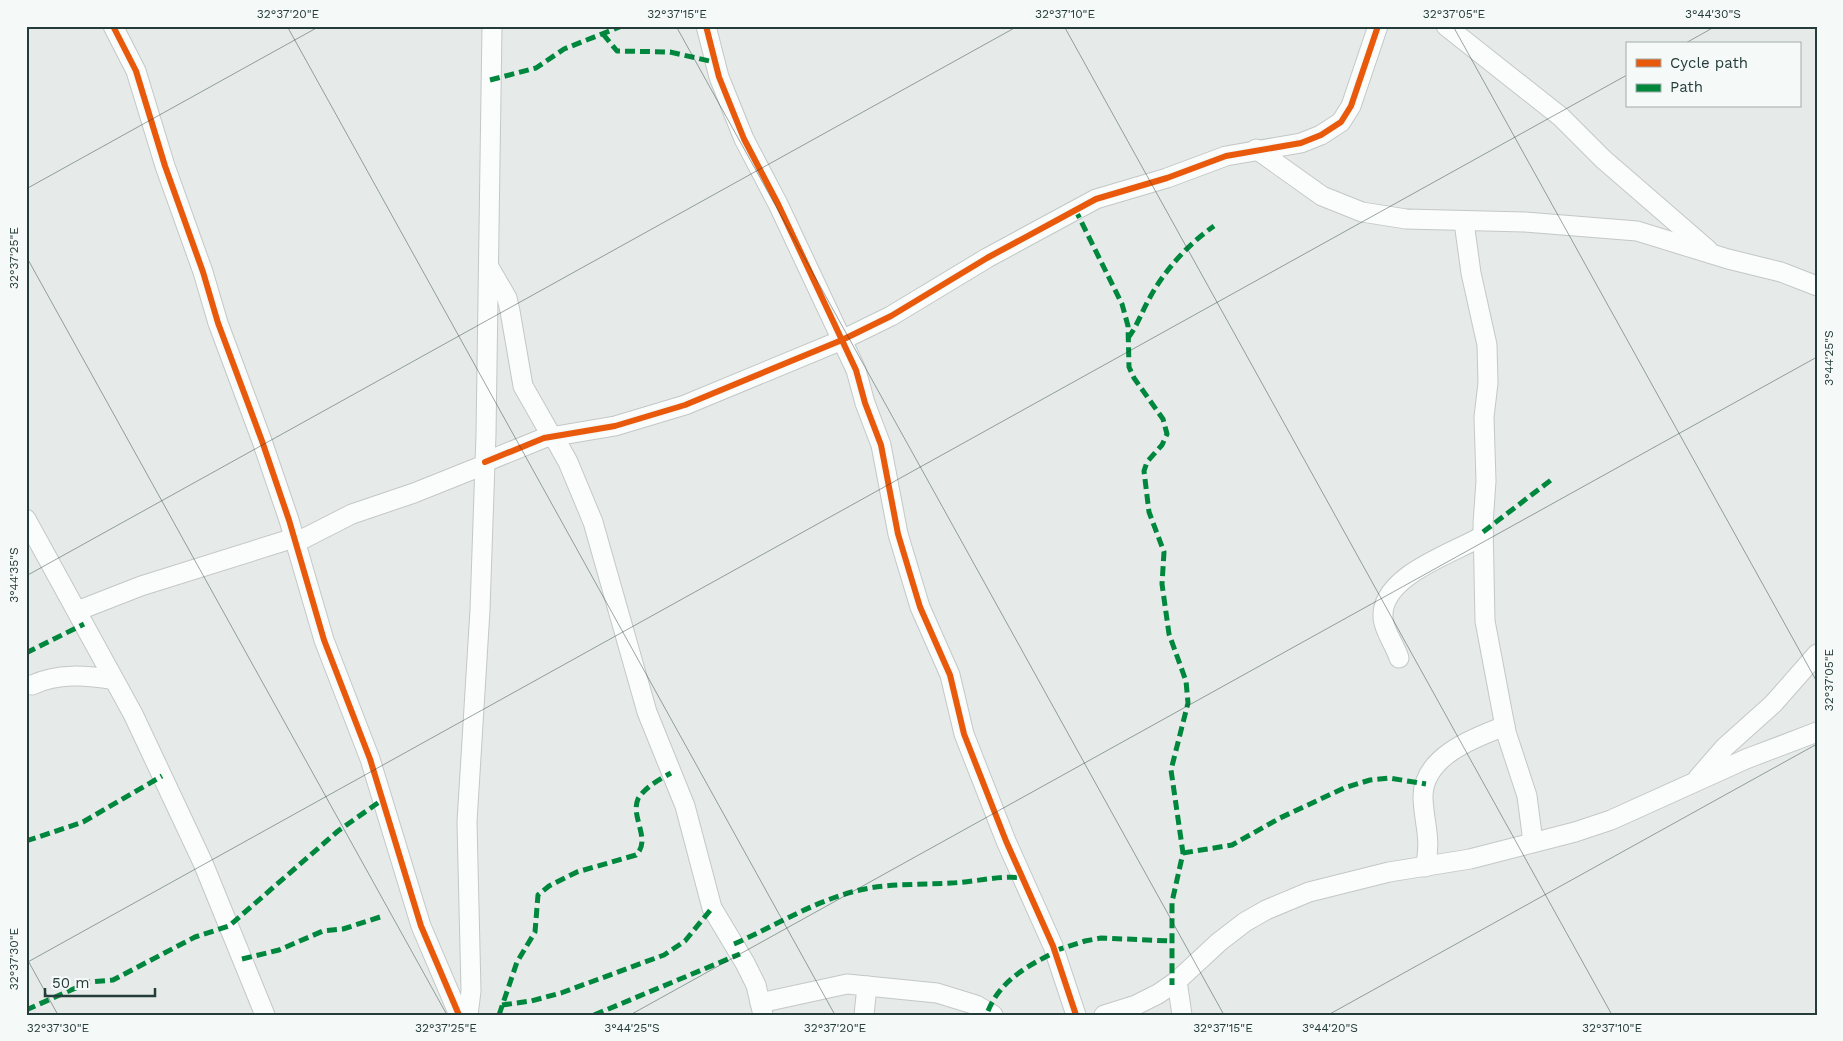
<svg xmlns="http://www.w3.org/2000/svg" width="1843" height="1041" font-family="'Work Sans',sans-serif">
<rect width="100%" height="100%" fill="#e6ebe9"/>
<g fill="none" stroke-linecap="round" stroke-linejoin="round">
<g stroke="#c3c8c6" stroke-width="21">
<g id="minor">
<path d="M113 26 136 71 165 166 203 272 218 323 262 441 289 520 324 640 370 759 421 926 459 1015"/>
<path d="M706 26 719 77 744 139 778 204 856 370 865 403 881 445 898 534 920 607 950 675 964 734 973 757 1006 841 1053 946 1076 1015"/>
<path d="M1446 26 1561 117 1603 159 1708 250"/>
<path d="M1256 149 1322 196 1362 212 1406 219 1525 222 1637 231 1728 259 1781 272 1817 286"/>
<path d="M1464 222 1471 273 1487 345 1488 383 1484 417 1486 481 1483 524 1485 621 1506 732 1527 796 1533 842"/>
<path d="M489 267 507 298 510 311 523 386 552 437"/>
<path d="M554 437 568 462 593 522 647 712 685 806 712 908 745 963 756 985 763 1015"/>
<path d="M485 462 544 438 615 426 685 405 842 340 891 316 987 258 1096 199 1167 178 1226 156 1301 143 1321 135 1341 122 1351 106 1378 26"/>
<path d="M26 519 133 714 203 863 265 1015"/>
<path d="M295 543 352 514 414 493 484 465"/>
<path d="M77 611 141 586 294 538"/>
<path d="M1399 658C1395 645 1384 631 1383 618 1380 575 1455 553 1484 535"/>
<path d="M32 685C58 673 86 675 114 680"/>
<path d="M1698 778 1725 747 1773 704 1817 654"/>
<path d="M1425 867C1432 840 1424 824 1423 798 1422 757 1473 738 1505 726"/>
<path d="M1177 981 1182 1015"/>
<path d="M760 1003 847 984 937 993 976 1005 993 1015"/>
<path d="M468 1015 471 991 467 822 480 610 486 434 492 26"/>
<path d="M864 1015 867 986"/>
<path d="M1104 1015 1136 1005 1158 994 1177 981 1219 942 1245 922 1266 910 1309 892 1389 872 1470 859 1575 832 1611 820 1746 759 1817 732"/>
</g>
</g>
<use href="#minor" stroke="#fbfcfc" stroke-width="19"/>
<g stroke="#00873e" stroke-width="5" stroke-dasharray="10 5" stroke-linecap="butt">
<path d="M603 34 617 51 670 52 714 62"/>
<path d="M490 80 536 68 564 49 622 26"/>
<path d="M1075 209 1122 304 1128 326 1129 367 1134 378 1163 419 1167 434 1162 445 1147 462 1144 471 1149 512 1164 552 1162 584 1169 634 1186 681 1188 703 1171 770 1183 853 1172 902V985"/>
<path d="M1128 338C1137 326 1141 314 1148 301 1163 272 1187 245 1214 226"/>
<path d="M1483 532 1551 480"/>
<path d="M26 653 84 624"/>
<path d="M26 841 83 822 162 776"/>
<path d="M1183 853 1232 845 1280 818 1344 788 1370 780 1389 778 1426 784"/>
<path d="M734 944C775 926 816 900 860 890 890 883 921 885 951 883 976 882 999 875 1024 878"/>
<path d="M1054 951 1085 941 1101 938 1171 941"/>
<path d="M242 959 279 950 323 931 343 929 380 917"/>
<path d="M502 1005 531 1001 561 993 664 955 685 941 712 908"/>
<path d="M26 1010 89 982 113 980 195 937 229 926 338 831 382 800"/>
<path d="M988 1011C1000 981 1027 966 1055 952"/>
<path d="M499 1015 517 962 535 932 538 895 549 886 577 872 636 855C652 840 630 817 638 799 645 787 660 779 671 773"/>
<path d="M594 1015 740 954"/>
</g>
<g stroke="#f5f9f8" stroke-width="9">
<g id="cycleway">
<path d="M113 26 136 71 165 166 203 272 218 323 262 441 289 520 324 640 370 759 421 926 459 1015"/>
<path d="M706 26 719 77 744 139 778 204 856 370 865 403 881 445 898 534 920 607 950 675 964 734 973 757 1006 841 1053 946 1076 1015"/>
<path d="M485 462 544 438 615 426 685 405 842 340 891 316 987 258 1096 199 1167 178 1226 156 1301 143 1321 135 1341 122 1351 106 1378 26"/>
</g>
</g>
<use href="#cycleway" stroke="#e8590c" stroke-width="6"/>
</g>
<path fill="none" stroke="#253d3a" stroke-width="1" stroke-opacity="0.45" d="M287 26 835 1015M676 26 1224 1015M1064 26 1612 1015M1453 26 1817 682M1684 44 1716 26M26 189 320 26M26 256 447 1015M26 576 1018 26M26 957 58 1015M26 963 1627 75M630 1015 1817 357M1328 1015 1817 744"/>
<rect width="1843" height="1041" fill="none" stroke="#f5f9f8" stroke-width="55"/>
<rect x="1626" y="42" width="175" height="65" fill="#f5f9f8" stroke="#a2aeac"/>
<rect x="1636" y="59" width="25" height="8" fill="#e8590c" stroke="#a2aeac"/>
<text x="1670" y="68" font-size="15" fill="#253d3a">Cycle path</text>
<rect x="1636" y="84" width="25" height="8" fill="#00873e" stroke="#a2aeac"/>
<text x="1670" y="92" font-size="15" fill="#253d3a">Path</text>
<path d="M45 988v8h110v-8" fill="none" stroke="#253d3a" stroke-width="2.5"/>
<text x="52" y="988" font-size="15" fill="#253d3a" stroke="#f5f9f8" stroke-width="4" paint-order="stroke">50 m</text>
<rect x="28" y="28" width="1788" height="986" fill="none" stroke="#253d3a" stroke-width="2"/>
<g font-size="12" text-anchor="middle" fill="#253d3a">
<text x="288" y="18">32°37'20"E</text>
<text x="677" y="18">32°37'15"E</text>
<text x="1065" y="18">32°37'10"E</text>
<text x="1454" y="18">32°37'05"E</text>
<text x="1713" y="18">3°44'30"S</text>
<text transform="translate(14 258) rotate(-90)" y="4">32°37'25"E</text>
<text transform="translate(1829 358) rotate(-90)" y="4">3°44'25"S</text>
<text transform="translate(14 575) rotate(-90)" y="4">3°44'35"S</text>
<text transform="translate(1829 680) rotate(-90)" y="4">32°37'05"E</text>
<text transform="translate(14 959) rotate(-90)" y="4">32°37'30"E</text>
<text x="58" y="1032">32°37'30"E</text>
<text x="446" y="1032">32°37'25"E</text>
<text x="632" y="1032">3°44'25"S</text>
<text x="835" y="1032">32°37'20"E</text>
<text x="1223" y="1032">32°37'15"E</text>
<text x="1330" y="1032">3°44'20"S</text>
<text x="1612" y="1032">32°37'10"E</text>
</g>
</svg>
